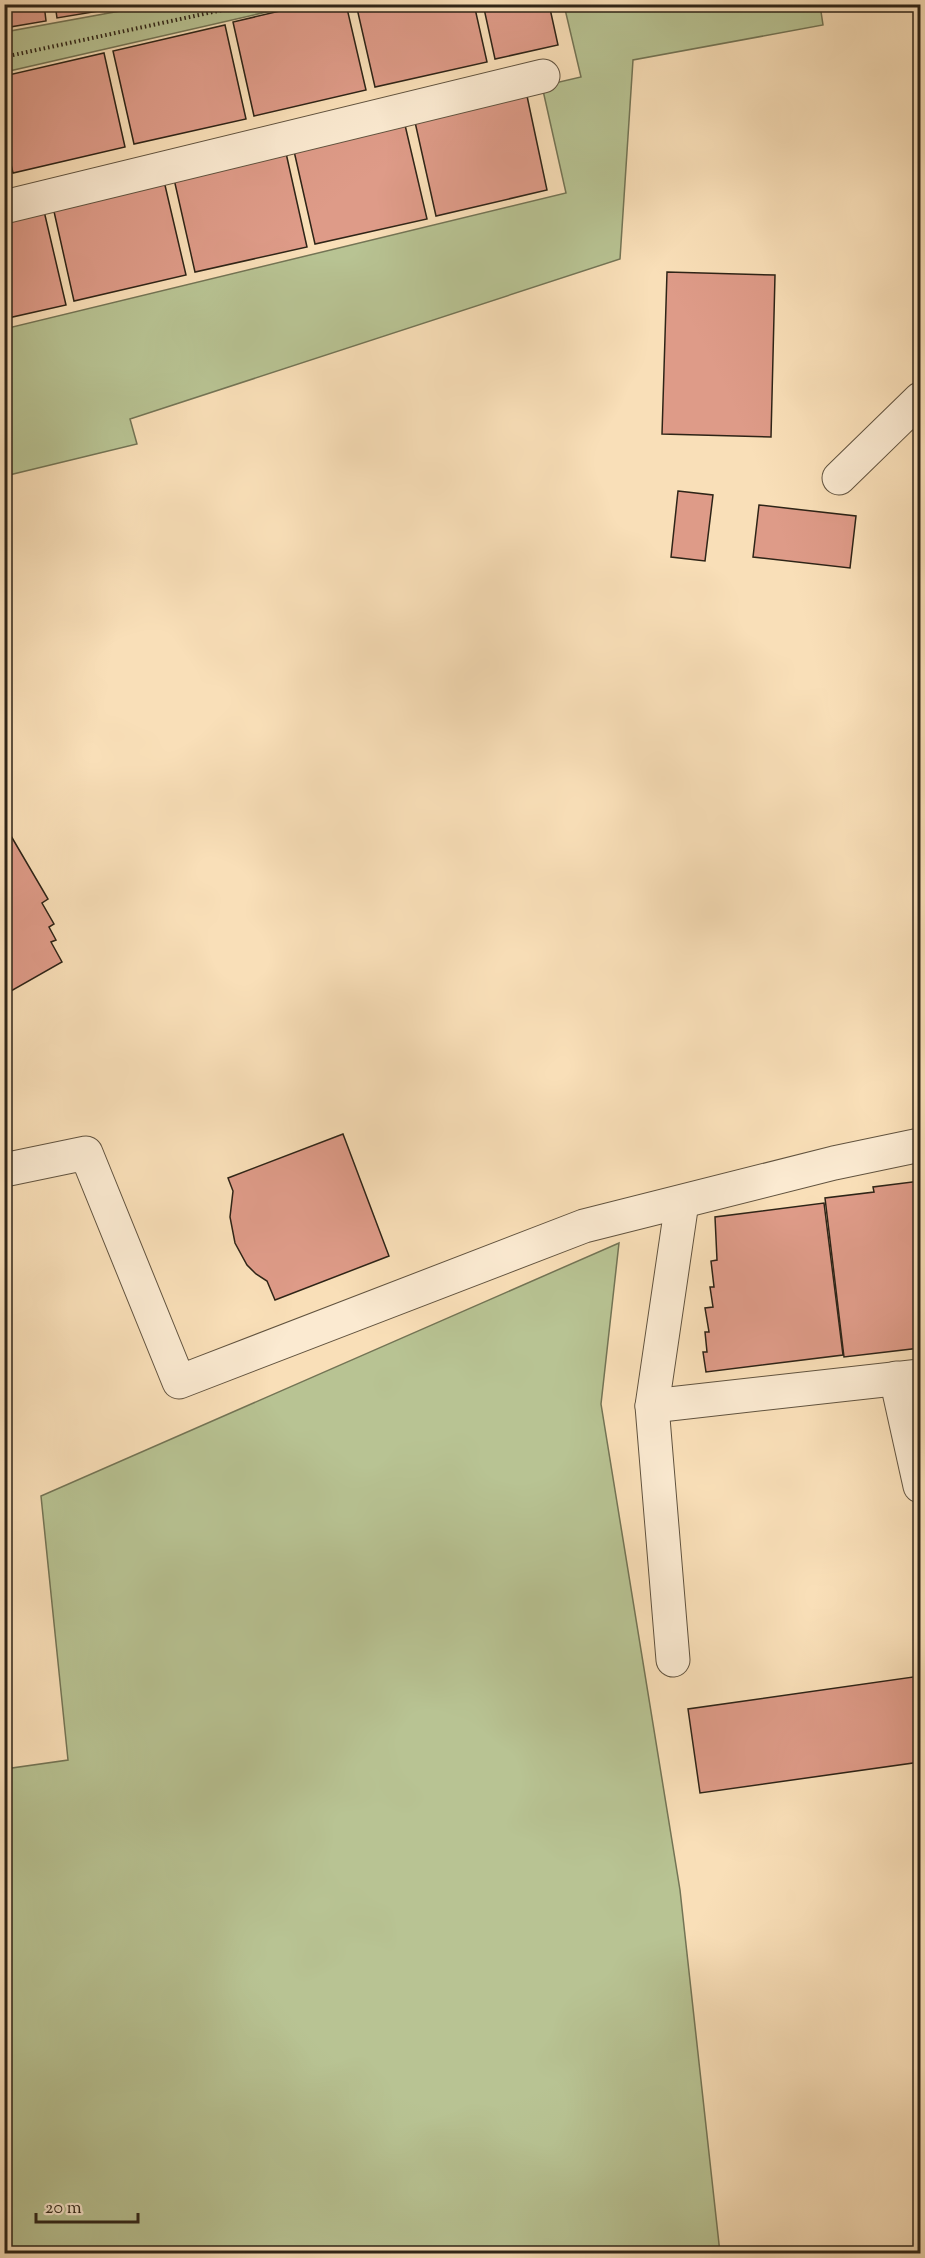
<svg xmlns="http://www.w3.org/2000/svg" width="925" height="2258" font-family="'Sorts Mill Goudy',serif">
<rect width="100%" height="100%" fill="#f9dfb8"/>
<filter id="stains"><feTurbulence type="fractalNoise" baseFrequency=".00333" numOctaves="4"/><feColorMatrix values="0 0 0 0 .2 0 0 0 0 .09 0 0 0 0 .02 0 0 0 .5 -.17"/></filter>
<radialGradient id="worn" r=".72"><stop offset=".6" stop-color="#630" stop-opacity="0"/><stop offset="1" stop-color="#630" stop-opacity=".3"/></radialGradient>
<g fill="#b8c393" stroke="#737455" stroke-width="1.5">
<path d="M153 5H297L5 72V32Z"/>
<path d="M564 5H820L823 25 633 60 620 259 130 419 137 444 5 476 4 329 566 193 542 86 581 77Z"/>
<path d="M619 1243 601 1404 680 1890 720 2253H5V1769L68 1760 41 1496Z"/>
</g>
<g fill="#de9b88" stroke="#2e2417" stroke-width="1.5">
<path d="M4 4H44L46 21 4 28Z"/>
<path d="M55 4H141L57 18Z"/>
<path d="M310 4H346L366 90 254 116 233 22Z"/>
<path d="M356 4H474L487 62 375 87Z"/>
<path d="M483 4H549L558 45 495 59Z"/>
<path d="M225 25 246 119 134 144 113 51Z"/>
<path d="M104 53 125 147 13 173 4 135V76Z"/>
<path d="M527 96 547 190 436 216 415 122Z"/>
<path d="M405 125 427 219 315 244 294 151Z"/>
<path d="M286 153 307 247 195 272 174 179Z"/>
<path d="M164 181 186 275 74 301 53 207Z"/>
<path d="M44 211 66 305 8 318 4 302V220Z"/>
<path d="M667 272 775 275 771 437 662 434Z"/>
<path d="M678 491 713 495 705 561 671 557Z"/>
<path d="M759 505 856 516 850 568 753 557Z"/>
<path d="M4 824 48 899 42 903 54 924 49 927 56 940 51 942 62 962 4 995Z"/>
<path d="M343 1134 389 1256 275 1300 267 1281 256 1274 247 1265 235 1243 230 1217 233 1191 228 1178Z"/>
<path d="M920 1181V1348L844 1357 825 1198 874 1192 873 1187Z"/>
<path d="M824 1203 843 1355 706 1372 703 1352H707L705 1332H709L705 1308 713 1307 710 1287H714L711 1261 717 1260 715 1217Z"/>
<path d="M920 1676V1762L700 1793 688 1709Z"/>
</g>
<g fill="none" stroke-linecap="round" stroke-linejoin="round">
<g stroke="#61533f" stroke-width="35">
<g id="minor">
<path d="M4 207 543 76"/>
<path d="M839 478 920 399"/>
<path d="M4 1170 86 1153 179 1382 584 1226 834 1163 920 1145"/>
<path d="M896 1378 920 1486"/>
<path d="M652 1406 920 1376"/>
<path d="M673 1660 652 1406 682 1202"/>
</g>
</g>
<path stroke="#2e2417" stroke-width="4" stroke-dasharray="1.5 3" stroke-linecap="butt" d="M4 57 250 4"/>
<use href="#minor" stroke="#fbead1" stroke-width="33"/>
</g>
<rect width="925" height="2258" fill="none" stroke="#f9dfb8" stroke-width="24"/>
<rect x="6" y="6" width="913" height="2246" fill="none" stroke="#2e2417" stroke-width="3"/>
<rect x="12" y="12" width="901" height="2234" fill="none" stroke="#2e2417" stroke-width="1.5"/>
<path d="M36 2213v9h102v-9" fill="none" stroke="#2e2417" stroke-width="3"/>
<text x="45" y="2213" font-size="18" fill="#2e2417" stroke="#fbead1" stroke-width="4.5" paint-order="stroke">20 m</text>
<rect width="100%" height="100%" filter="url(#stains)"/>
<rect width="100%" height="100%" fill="url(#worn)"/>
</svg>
